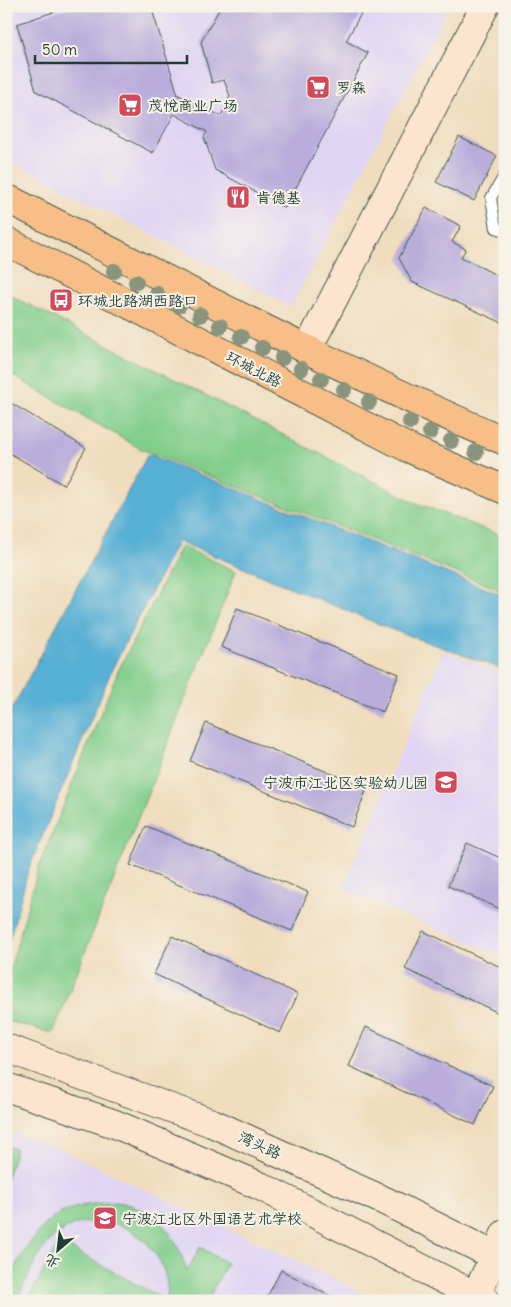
<svg xmlns="http://www.w3.org/2000/svg" width="511" height="1307" font-family="Delius,'LXGW WenKai TC',sans-serif">
<rect width="100%" height="100%" fill="#f7f3e8"/>
<filter id="ink" filterUnits="userSpaceOnUse"><feTurbulence type="fractalNoise" baseFrequency=".02" numOctaves="2"/><feDisplacementMap in="SourceGraphic" scale="10" xChannelSelector="R" yChannelSelector="G"/><feConvolveMatrix kernelMatrix="1 2 1 2 8 2 1 2 1" color-interpolation-filters="sRGB"/></filter>
<filter id="wash" filterUnits="userSpaceOnUse"><feTurbulence type="fractalNoise" baseFrequency=".0096" numOctaves="4" result="noise"/><feDisplacementMap in="SourceGraphic" scale="20" xChannelSelector="R" yChannelSelector="G"/><feGaussianBlur stdDeviation="1.12" result="paint"/><feColorMatrix in="noise" values="0 0 0 0 0 0 0 0 0 0 0 0 0 0 0 0 0 1.4 0 .05"/><feComposite in="paint" operator="in"/></filter>
<g filter="url(#wash)">
<rect width="100%" height="100%" fill="#f0ddbe"/>
<g fill="#e0d4f4">
<path d="M6 6H449L291 306 6 159Z"/>
<path d="M443 651 505 674V957L343 889Z"/>
<path d="M6 1131 54 1147 354 1288 372 1301H6Z"/>
</g>
<g fill="#82ce8c" stroke="#508660">
<path d="M6 293 414 502 505 537V592L141 449 6 372Z"/>
<path d="M181 546 236 571 53 1033 6 1021V984L39 866 117 673Z"/>
<path d="M6 1146 16 1149 6 1180Z"/>
<path d="M116 1202C156 1208 176 1233 187 1271L200 1247 227 1263 207 1301H166C169 1291 167 1281 164 1271 148 1225 91 1204 53 1238 36 1253 27 1281 16 1301H6C6 1296 5 1290 7 1285 14 1264 39 1225 59 1214 77 1205 96 1203 116 1202Z"/>
<path d="M59 1242 160 1297 158 1301H27Z"/>
</g>
<path fill="#56afd4" stroke="#3a7684" d="M148 454 505 596V670L393 630 178 541 113 667 29 868 6 952V720Z"/>
<g id="blocks">
<g fill="#baaddb">
<path d="M72 6H151L178 95 221 116 230 96 224 80 212 83 201 42 221 6H360L364 8 346 41 368 53 285 208 215 170 204 137 207 132 174 114 153 153 36 91 17 24Z"/>
<path d="M459 137 497 156 474 201 436 182Z"/>
<path d="M426 208 461 226 452 242 466 249 461 257 502 278 505 273V324L412 282 399 258Z"/>
<path d="M6 400 86 448 64 485 6 451Z"/>
<path d="M237 608 399 674 383 712 221 647Z"/>
<path d="M206 723 367 788 352 827 190 761Z"/>
<path d="M146 826 308 892 292 931 130 865Z"/>
<path d="M467 843 505 860V911L448 886Z"/>
<path d="M423 931 505 969V1016L405 969Z"/>
<path d="M172 936 298 994 280 1033 154 974Z"/>
<path d="M366 1027 493 1086 475 1125 349 1066Z"/>
<path d="M281 1270 339 1301H265Z"/>
</g>
</g>
</g>
<g filter="url(#ink)">
<use href="#blocks" fill-opacity="0" stroke="#3e5549" stroke-width="1"/>
<g fill="none" stroke-linecap="round" stroke-linejoin="round">
<g stroke="#3e5549" stroke-width="12">
<path id="lane" d="M505 174 491 198 496 228 505 231"/>
</g>
<g stroke="#3e5549" stroke-width="30">
<g id="secondary">
<path d="M307 350 485 6"/>
<path d="M6 1048 212 1123 387 1202 505 1261"/>
<path d="M6 1087 115 1124 260 1186 486 1301"/>
<path d="M473 1301 505 1234"/>
</g>
</g>
<g stroke="#3e5549" stroke-width="30">
<g id="primary">
<path d="M6 198C171 281 335 368 505 441"/>
<path d="M6 241 408 448 505 490"/>
</g>
</g>
<use href="#lane" stroke="#fff" stroke-width="10"/>
<use href="#secondary" stroke="#fce5cf" stroke-width="28"/>
<use href="#primary" stroke="#f7be87" stroke-width="28"/>
</g>
<g fill="#88957c">
<circle cx="114" cy="271" r="8"/>
<circle cx="136" cy="282" r="8"/>
<circle cx="157" cy="294" r="8"/>
<circle cx="179" cy="305" r="8"/>
<circle cx="200" cy="315" r="8"/>
<circle cx="220" cy="326" r="8"/>
<circle cx="241" cy="337" r="8"/>
<circle cx="262" cy="348" r="8"/>
<circle cx="282" cy="358" r="8"/>
<circle cx="301" cy="369" r="8"/>
<circle cx="321" cy="379" r="8"/>
<circle cx="344" cy="390" r="8"/>
<circle cx="369" cy="402" r="8"/>
<circle cx="410" cy="422" r="8"/>
<circle cx="430" cy="432" r="8"/>
<circle cx="451" cy="441" r="8"/>
<circle cx="476" cy="452" r="8"/>
</g>
</g>
<defs>
<g id="supermarket-square" transform="scale(1.25)"><rect x="-9" y="-9" width="18" height="18" rx="4" fill="#d1495b" stroke="#f7f3e8"/><path d="M-6-5.5h2.5l.6 2H6L4.5 2H-2.5L-4.4-4H-6ZM-1.5 3.2a1.3 1.3 0 1 0 .1 0ZM3 3.2a1.3 1.3 0 1 0 .1 0Z" fill="#fff"/></g>
<g id="restaurant-square" transform="scale(1.25)"><rect x="-9" y="-9" width="18" height="18" rx="4" fill="#d1495b" stroke="#f7f3e8"/><path d="M-5-6h1v4h1v-4h1v4h1v-4h1v5L-1.5 .5V6h-2V.5L-5-1ZM5-6V6H3V1.5H1.5Q1.5-4 5-6Z" fill="#fff"/></g>
<g id="bus-square" transform="scale(1.25)"><rect x="-9" y="-9" width="18" height="18" rx="4" fill="#d1495b" stroke="#f7f3e8"/><path d="M-5-6H5V4H4V6H2V4H-2V6H-4V4H-5ZM-3.5-4V0h7V-4ZM-3.5 1.2v1.5H-2V1.2ZM2 1.2v1.5H3.5V1.2Z" fill="#fff"/></g>
<g id="school-square" transform="scale(1.25)"><rect x="-9" y="-9" width="18" height="18" rx="4" fill="#d1495b" stroke="#f7f3e8"/><path d="M0-5L7-2L0 1L-7-2ZM-4 1L0 2.5L4 1V4Q0 6-4 4Z" fill="#fff"/></g>
</defs>
<g fill-rule="evenodd">
<use href="#supermarket-square" x="318" y="87"/>
<use href="#supermarket-square" x="130" y="105"/>
<use href="#restaurant-square" x="238" y="197"/>
<use href="#bus-square" x="61" y="300"/>
<use href="#school-square" x="446" y="782"/>
<use href="#school-square" x="105" y="1218"/>
</g>
<g text-anchor="middle" dominant-baseline="central" stroke-width="4" stroke-linejoin="round" paint-order="stroke">
<g font-size="15" fill="#1f3d34" stroke="#f7f3e8" text-anchor="start">
<text x="336" y="87">罗森</text>
<text x="148" y="105">茂悦商业广场</text>
<text x="256" y="197">肯德基</text>
<text x="78" y="300">环城北路湖西路口</text>
<text x="428" y="782" text-anchor="end">宁波市江北区实验幼儿园</text>
<text x="122" y="1218">宁波江北区外国语艺术学校</text>
</g>
<g font-size="15" fill="#1f3d34" stroke="#f7f3e8">
<text transform="translate(254 369) rotate(27)">环城北路</text>
<text transform="translate(260 1145) rotate(24)">湾头路</text>
</g>
</g>
<rect width="511" height="1307" fill="none" stroke="#f7f3e8" stroke-width="25"/>
<g transform="translate(58 1250) rotate(208)" stroke="#f7f3e8" stroke-width="4" paint-order="stroke">
<path d="M0-4L9 19L0 12L-9 19Z" fill="#1f3d34"/>
<text y="-8" font-size="14" font-weight="bold" text-anchor="middle" fill="#1f3d34">北</text>
</g>
<path d="M35 55v8h152v-8" fill="none" stroke="#1f3d34" stroke-width="2.5"/>
<text x="42" y="55" font-size="15" fill="#1f3d34" stroke="#f7f3e8" stroke-width="4" paint-order="stroke">50 m</text>
</svg>
